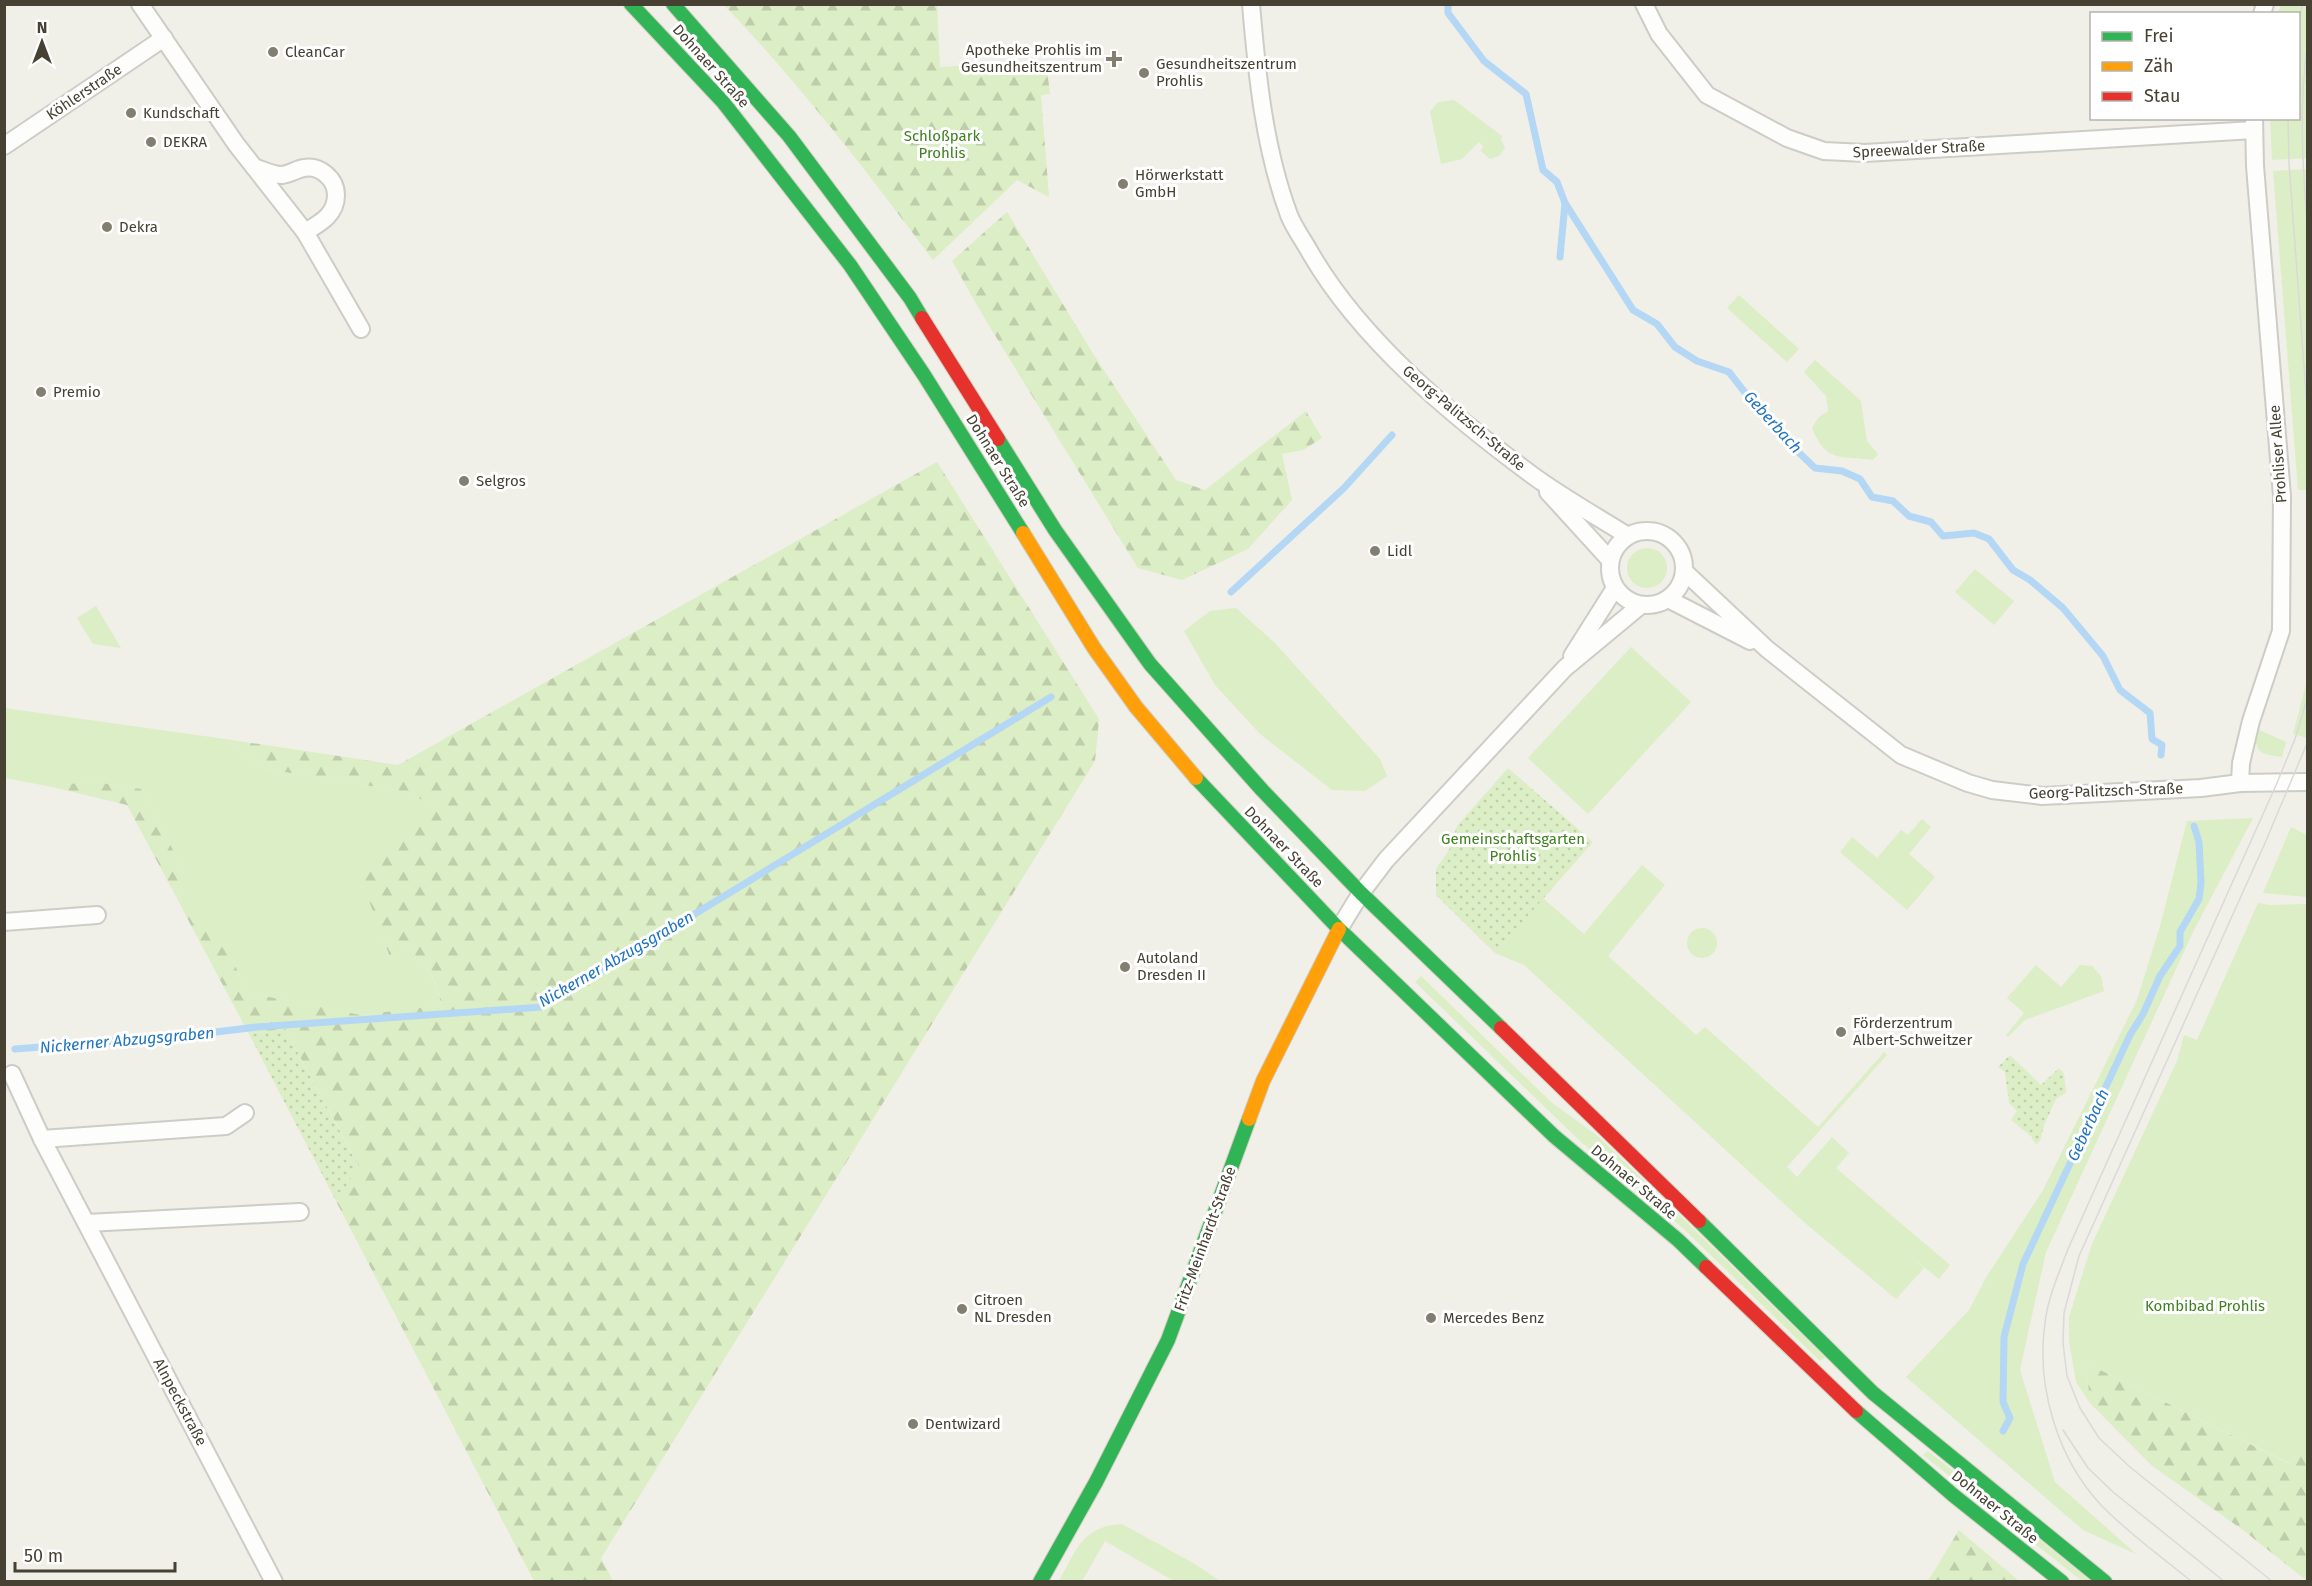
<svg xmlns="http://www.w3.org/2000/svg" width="2312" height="1586" font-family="'Fira Sans',sans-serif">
<defs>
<pattern id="forest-firs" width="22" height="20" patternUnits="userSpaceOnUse" patternTransform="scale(1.5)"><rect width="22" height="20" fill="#dceec5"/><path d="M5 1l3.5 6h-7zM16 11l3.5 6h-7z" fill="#becdaa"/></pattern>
<pattern id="garden-dots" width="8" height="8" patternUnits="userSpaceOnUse" patternTransform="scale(1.5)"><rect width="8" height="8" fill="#dceec5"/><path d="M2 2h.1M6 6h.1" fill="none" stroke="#becdaa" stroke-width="1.8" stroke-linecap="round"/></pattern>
</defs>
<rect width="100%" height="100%" fill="#f0efe8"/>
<g fill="#dceec5">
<path d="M2281 5H2307V158L2272 160 2270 119 2298 118V14L2278 13Z"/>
<path d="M1454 100 1502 136 1501 140 1505 148 1499 156 1490 159 1481 151 1483 146 1479 142 1462 159 1441 164 1430 112 1438 102Z"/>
<path d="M2307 169 2308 490H2298L2273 171Z"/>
<path d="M1739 295 1799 349 1787 362 1727 308Z"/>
<path d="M1815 360 1861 401 1867 441 1878 454 1873 460C1840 455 1827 464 1812 428L1818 418 1828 411 1826 396 1804 372Z"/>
<circle cx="1647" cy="568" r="20"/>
<path d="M1975 569 2014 601 1994 625 1955 592Z"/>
<path d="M96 606 121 648 93 644 77 618Z"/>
<path d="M1236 608 1274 642 1380 759 1387 776 1365 791 1332 790 1260 734 1215 685 1184 631 1210 611Z"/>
<path d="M1631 647 1691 702 1588 814 1528 758Z"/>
<path d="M2307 681 2308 738H2307L2293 734Z"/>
<path d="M4 708 225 739 266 769 408 792 435 807 377 919 388 955 409 949C426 966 437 980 441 1005L361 1015 249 993 208 915 186 916 180 904 183 869 141 789 89 781 52 787 5 778Z"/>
<path d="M2257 729 2286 742 2282 757C2261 754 2253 753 2257 729Z"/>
<path d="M2253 818 2193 932 2046 1252 2020 1370 2055 1482 2136 1554 2083 1530 1906 1377 1969 1310 1987 1276 2043 1190 2137 1000 2160 926 2187 821Z"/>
<path d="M1922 819 1931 827 1909 854 1935 877 1907 910 1840 852 1852 837 1877 858 1901 830 1908 835Z"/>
<path d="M2291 827 2307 835V897L2263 893Z"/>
<path d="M1642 865 1665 885 1608 956 1696 1035 1705 1027 1818 1127 1884 1052 1887 1055 1787 1167 1797 1177 1832 1137 1849 1153 1836 1168 1950 1265 1939 1279 1910 1256 1924 1268 1896 1299 1805 1223 1524 965 1495 953 1543 898 1584 934Z"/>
<path d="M2258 903 2269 905 2307 904 2308 1435 2291 1464 2086 1363 2090 1403 2076 1382 2069 1341V1317L2092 1244 2177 1061 2184 1035 2197 1040Z"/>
<circle cx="1702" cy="943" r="15"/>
<path d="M2036 965 2061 987 2080 965 2092 966 2101 976 2104 991 2025 1020 2008 1037 2006 1035 2024 1013 2007 998Z"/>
<path d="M1421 976 1551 1102 1599 1137 1825 1357 1820 1361 1685 1230 1580 1141 1415 982Z"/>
<path d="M1928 1451 2091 1581H2082L1923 1455Z"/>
<path d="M1122 1524 1195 1564 1220 1581H1174L1105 1541 1082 1581H1059C1076 1551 1082 1526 1122 1524Z"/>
</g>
<g fill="url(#forest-firs)">
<path d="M724 5H937L940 67 1046 61 1050 94 1041 95 1049 197 1017 180 933 260C867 172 800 84 724 5Z"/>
<path d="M1007 212 1092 352 1176 480 1205 490 1306 411 1322 438 1303 450 1282 454 1292 500 1248 549 1182 580 1138 568 985 319 952 261Z"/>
<path d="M937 462 1099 719 1095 761 601 1558 613 1581H534L337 1203 358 1164 285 1029 249 1034 186 916 208 914 249 993 361 1015 441 1005C438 980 426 966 409 949L389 955 360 876 435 807 408 792 266 769 225 739 398 765Z"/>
<path d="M89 781 141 789 183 869 180 904 127 805 52 787Z"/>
<path d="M2086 1363 2290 1464 2307 1435V1581L2243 1530 2151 1465 2090 1403Z"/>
<path d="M1959 1530 2019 1581H1928Z"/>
</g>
<g fill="url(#garden-dots)">
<path d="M1508 768 1593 842 1495 953 1436 895V869L1449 850 1457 826Z"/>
<path d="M285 1029 358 1165 337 1203 249 1034Z"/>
<path d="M2010 1055 2041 1085 2059 1068 2064 1074 2066 1093 2056 1099 2044 1125 2040 1141 2036 1145 2031 1136 2011 1120 2017 1111 2009 1103 2005 1072 1998 1067Z"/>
</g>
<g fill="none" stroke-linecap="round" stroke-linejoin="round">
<g stroke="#b3d7f4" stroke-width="7">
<path d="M1448 4V13L1484 61 1526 94 1543 170 1557 182 1565 203 1633 310 1657 324 1675 347 1697 361 1729 372 1771 426 1815 468 1842 471 1860 479 1872 497 1893 501 1909 516 1931 522 1943 536 1974 533 1989 539 2013 570 2030 580 2063 608 2103 656 2120 690 2150 713 2152 739 2162 745 2161 755"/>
<path d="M1560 257 1565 203"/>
<path d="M1231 592 1344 488 1392 435"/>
<path d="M15 1049 182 1036 257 1027 542 1007 1051 697"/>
<path d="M2003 1431 2010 1418 2003 1402 2004 1337 2023 1264 2130 1035 2143 1014 2160 976 2180 946V932L2199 899 2201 883 2199 842 2194 826"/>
</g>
<g stroke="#ceccc6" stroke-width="20">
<g id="street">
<path d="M140 4 236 144 305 232 361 329"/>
<path d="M1251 4C1257 75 1264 148 1289 215 1294 228 1304 241 1311 254 1361 340 1452 416 1532 475 1562 497 1596 516 1628 536"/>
<path d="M1644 4 1659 34 1707 95 1787 138 1824 151 1865 153 2254 130"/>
<path d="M2262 14 2265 4"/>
<path d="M4 146 164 38"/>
<path d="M254 167C263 170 272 175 282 175 290 174 297 169 304 168 320 165 336 179 336 195 336 215 320 223 305 232"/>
<path d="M1548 492 1610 560"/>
<circle cx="1647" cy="568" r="37"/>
<path d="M1685 572 1767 649 1901 755 1968 783 1992 790 2042 796 2201 788 2240 783 2308 782"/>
<path d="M1668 599 1750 641"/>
<path d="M1572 656 1615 588"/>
<path d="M2240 783 2241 763 2251 721 2281 631 2282 496 2255 166 2254 118"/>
<path d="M4 922 97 915"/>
<path d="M1339 929 1361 893 1386 860 1565 668 1641 605"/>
<path d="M12 1074 42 1139 274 1582"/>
<path d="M42 1139 226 1126 245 1113"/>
<path d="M87 1223 300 1212"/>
</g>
</g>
<g stroke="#d0cdbe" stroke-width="16">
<g id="fast">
<path d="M631 4 723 102 850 265 924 375 1023 533"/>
<path d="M673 4 789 136 910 298 922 318"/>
<path d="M998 439 1055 530 1150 664 1262 790 1361 893 1501 1028"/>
<path d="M1196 778 1339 929 1554 1136 1678 1240 1706 1267"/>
<path d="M1699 1221 1873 1393 2105 1582"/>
<path d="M1856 1411 1953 1495 2062 1582"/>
<path d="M1040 1582 1096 1482 1168 1340 1249 1119"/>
</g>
</g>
<g stroke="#d0cdbe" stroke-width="16">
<g id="slow">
<path d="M1023 533 1094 648 1136 707 1196 778"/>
<path d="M1249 1119 1263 1081 1339 929"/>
</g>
</g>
<g stroke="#d0cdbe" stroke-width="16">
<g id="jam">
<path d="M922 318 998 439"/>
<path d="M1501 1028 1699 1221"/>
<path d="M1706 1267 1856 1411"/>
</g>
</g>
<use href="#street" stroke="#fdfdfc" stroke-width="16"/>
<use href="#fast" stroke="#30b455" stroke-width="14"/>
<use href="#slow" stroke="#ff9f0a" stroke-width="14"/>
<use href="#jam" stroke="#e5322d" stroke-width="14"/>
<g stroke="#d9d9d8" stroke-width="1.5">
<path d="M2298 21 2303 4"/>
<path d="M2308 41C2298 107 2303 171 2308 237"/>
<path d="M2288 118 2289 164 2308 420"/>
<path d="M2063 1430 2088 1468 2113 1492 2225 1582"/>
<path d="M2192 1582C2162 1557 2129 1534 2101 1505 2057 1458 2036 1386 2045 1323 2048 1297 2059 1273 2068 1249L2277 783 2295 739 2308 696"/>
<path d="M2273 1582 2130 1467 2099 1438 2080 1408 2067 1376 2063 1343 2064 1313 2079 1256 2265 843 2308 741"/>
</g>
</g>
<g fill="#827e72" stroke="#fff" stroke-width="2">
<circle cx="273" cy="52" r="6"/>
<path d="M1111 50h6v6h6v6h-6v6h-6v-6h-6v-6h6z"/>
<circle cx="1144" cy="73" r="6"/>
<circle cx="131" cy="113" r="6"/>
<circle cx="151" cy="142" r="6"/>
<circle cx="1123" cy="184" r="6"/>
<circle cx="107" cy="227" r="6"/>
<circle cx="41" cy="392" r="6"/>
<circle cx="464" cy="481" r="6"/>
<circle cx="1375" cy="551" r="6"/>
<circle cx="1125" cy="967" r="6"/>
<circle cx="1841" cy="1032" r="6"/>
<circle cx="962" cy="1309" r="6"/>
<circle cx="1431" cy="1318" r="6"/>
<circle cx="913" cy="1424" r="6"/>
</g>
<g text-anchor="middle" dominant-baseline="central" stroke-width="6" stroke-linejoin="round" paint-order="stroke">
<g font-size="15" fill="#474133" stroke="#fff" text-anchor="start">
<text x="1102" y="50" text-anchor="end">Apotheke Prohlis im<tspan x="1102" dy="17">Gesundheitszentrum</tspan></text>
<text x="285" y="52">CleanCar</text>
<text x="1156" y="64">Gesundheitszentrum<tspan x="1156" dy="17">Prohlis</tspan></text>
<text x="143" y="113">Kundschaft</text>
<text x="163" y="142">DEKRA</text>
<text x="1135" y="175">Hörwerkstatt<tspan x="1135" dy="17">GmbH</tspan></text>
<text x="119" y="227">Dekra</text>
<text x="53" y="392">Premio</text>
<text x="476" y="481">Selgros</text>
<text x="1387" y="551">Lidl</text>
<text x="1137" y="958">Autoland<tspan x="1137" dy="17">Dresden II</tspan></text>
<text x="1853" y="1023">Förderzentrum<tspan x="1853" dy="17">Albert-Schweitzer</tspan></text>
<text x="974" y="1300">Citroen<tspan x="974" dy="17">NL Dresden</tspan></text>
<text x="1443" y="1318">Mercedes Benz</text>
<text x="925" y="1424">Dentwizard</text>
</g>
<g font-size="15" fill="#474133" stroke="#fff">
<text transform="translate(711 66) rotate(48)">Dohnaer Straße</text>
<text transform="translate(84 92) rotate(-34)">Köhlerstraße</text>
<text transform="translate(1919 149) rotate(-3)">Spreewalder Straße</text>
<text transform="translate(1464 418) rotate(40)">Georg-Palitzsch-Straße</text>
<text transform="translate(2278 454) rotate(-94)">Prohliser Allee</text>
<text transform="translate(998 461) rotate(58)">Dohnaer Straße</text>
<text transform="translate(2106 791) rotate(-2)">Georg-Palitzsch-Straße</text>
<text transform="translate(1284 847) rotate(46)">Dohnaer Straße</text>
<text transform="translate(1634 1182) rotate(40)">Dohnaer Straße</text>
<text transform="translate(1205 1239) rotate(-70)">Fritz-Meinhardt-Straße</text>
<text transform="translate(180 1402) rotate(62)">Alnpeckstraße</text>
<text transform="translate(1995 1507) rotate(39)">Dohnaer Straße</text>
</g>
<g font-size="15" fill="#3f8020" stroke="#fff">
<text x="942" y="136">Schloßpark<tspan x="942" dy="17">Prohlis</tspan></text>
<text x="1513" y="839">Gemeinschaftsgarten<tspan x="1513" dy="17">Prohlis</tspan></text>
<text x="2205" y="1306">Kombibad Prohlis</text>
</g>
<g font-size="16" font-style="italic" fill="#2074c0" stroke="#fff">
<text transform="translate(1773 422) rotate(48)">Geberbach</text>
<text transform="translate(616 959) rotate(-30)">Nickerner Abzugsgraben</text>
<text transform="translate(127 1040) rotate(-5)">Nickerner Abzugsgraben</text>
<text transform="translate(2088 1125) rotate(-65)">Geberbach</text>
</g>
</g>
<rect width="2312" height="1586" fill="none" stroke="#474133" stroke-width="12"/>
<rect x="2090" y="12" width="210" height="108" fill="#ffffff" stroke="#b5b3ad" stroke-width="1.5"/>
<rect x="2102" y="32" width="30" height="9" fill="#30b455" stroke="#b5b3ad" stroke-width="1.5"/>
<text x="2144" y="42" font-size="18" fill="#474133">Frei</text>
<rect x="2102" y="62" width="30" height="9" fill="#ff9f0a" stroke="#b5b3ad" stroke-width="1.5"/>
<text x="2144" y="72" font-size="18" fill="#474133">Zäh</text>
<rect x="2102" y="92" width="30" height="9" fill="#e5322d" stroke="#b5b3ad" stroke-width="1.5"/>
<text x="2144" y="102" font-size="18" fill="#474133">Stau</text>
<g transform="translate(42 42)" stroke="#ffffff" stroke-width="4.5" paint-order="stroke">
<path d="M0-4.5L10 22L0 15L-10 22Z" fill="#474133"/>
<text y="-9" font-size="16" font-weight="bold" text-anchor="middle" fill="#474133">N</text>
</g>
<path d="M15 1562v9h160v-9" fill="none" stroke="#474133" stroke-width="3"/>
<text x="24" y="1562" font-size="18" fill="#474133" stroke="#ffffff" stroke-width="4.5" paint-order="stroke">50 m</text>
</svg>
